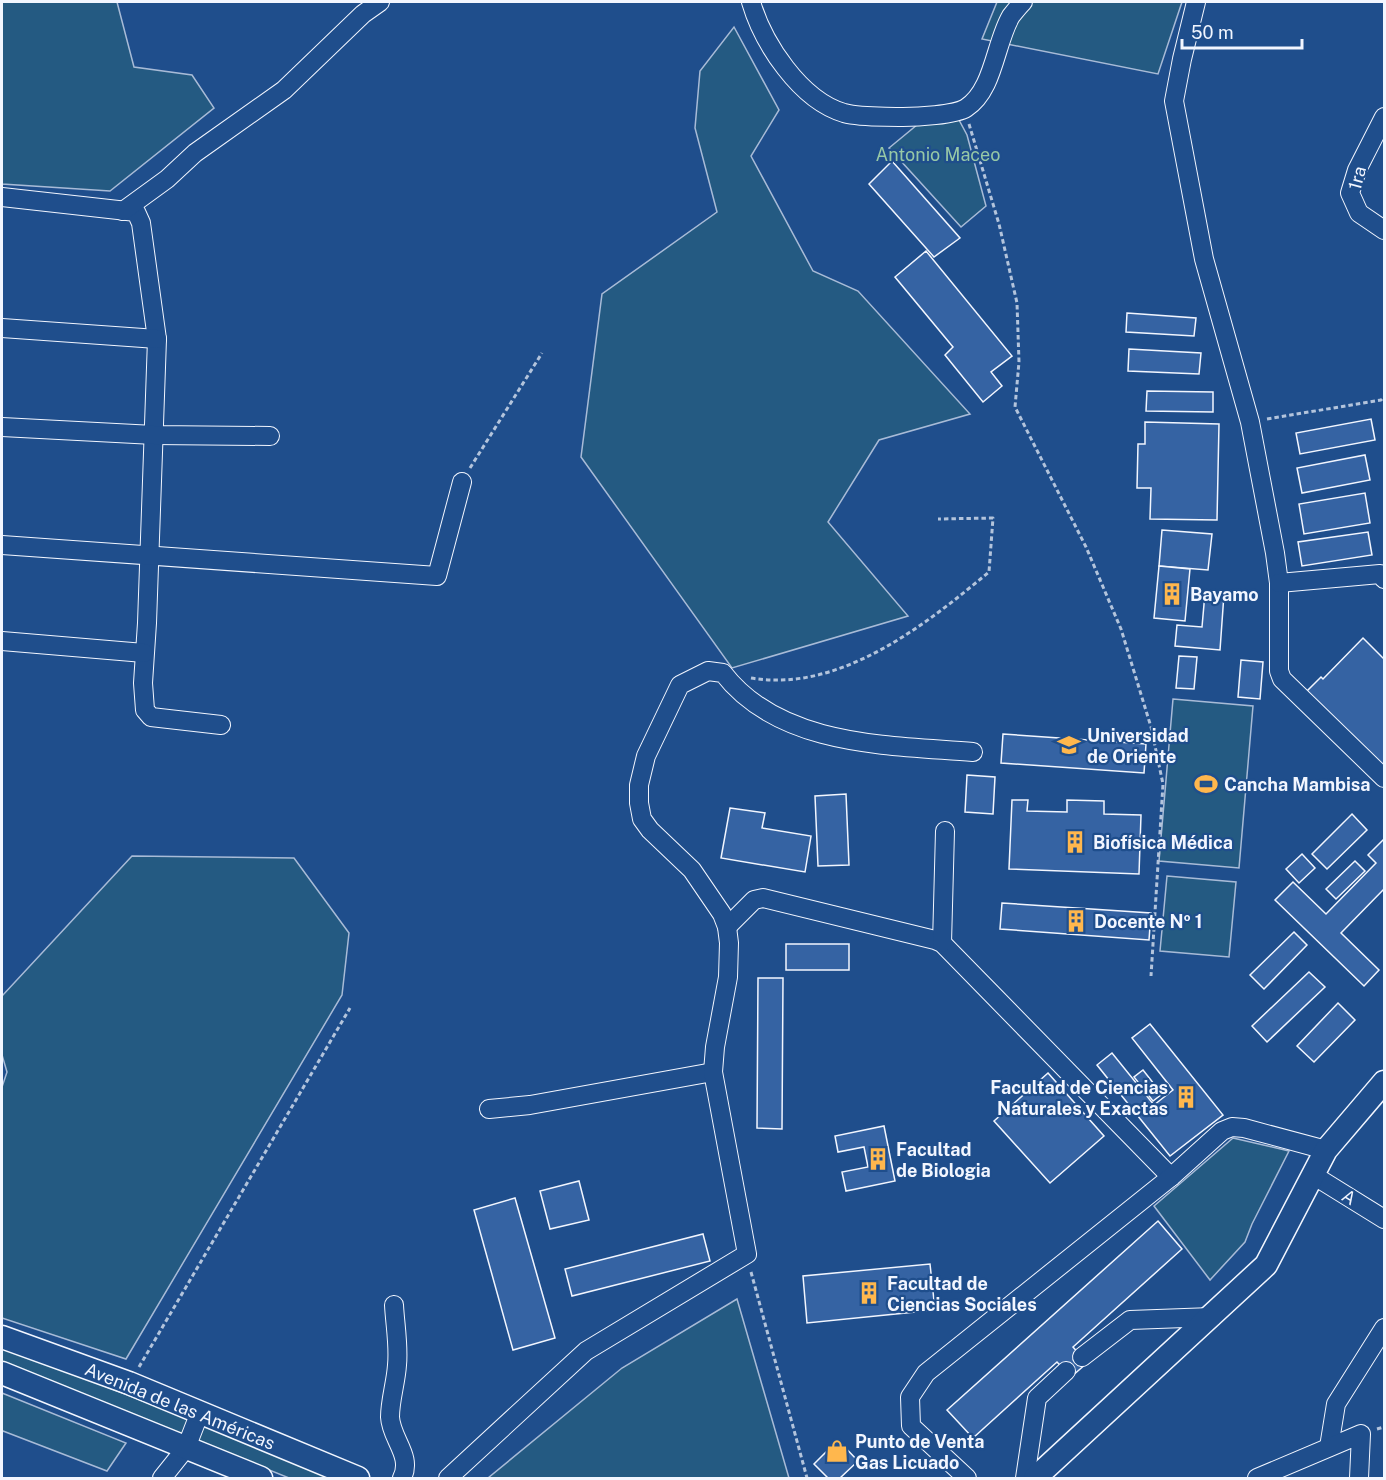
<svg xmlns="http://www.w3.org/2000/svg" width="1386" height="1480" font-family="'Public Sans',sans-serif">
<rect width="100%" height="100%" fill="#1f4e8c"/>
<g fill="#245a82" stroke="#a8bbd7" stroke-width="1.5">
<path d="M2 2H117L134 67 192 75 214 108 110 191 2 184Z"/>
<path d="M997 2H1182L1158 74 982 39Z"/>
<path d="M734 27 779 110 751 156 813 271 858 291 970 414 879 440 828 522 908 616 732 668 581 457 602 294 717 212 695 128 700 71Z"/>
<path d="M923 120H959L967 135 986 206 961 227 889 148Z"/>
<path d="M1173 699 1253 706 1239 868 1159 861Z"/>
<path d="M132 856 294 858 349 933 342 995 126 1359 2 1318V1087L7 1072 2 1055V996Z"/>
<path d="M1167 876 1236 882 1229 957 1160 951Z"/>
<path d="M1233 1138 1289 1151 1252 1224 1245 1242 1210 1280 1154 1206Z"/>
<path d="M737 1299 789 1478H488L622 1368Z"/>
<path d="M2 1346 189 1419 183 1435 2 1363Z"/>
<path d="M2 1393 126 1443 107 1471 3 1431 2 1433Z"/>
<path d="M203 1424 333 1478H289L196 1440Z"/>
</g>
<g fill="#3563a3" stroke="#f2f6ff" stroke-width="1.5">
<path d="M892 161 960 238 934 257 869 184Z"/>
<path d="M926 251 1012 356 991 372 1002 386 983 402 945 355 953 347 895 277Z"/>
<path d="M1127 313 1196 318 1194 336 1126 332Z"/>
<path d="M1129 349 1201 353 1199 374 1128 371Z"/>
<path d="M1147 391 1213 392V412L1146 411Z"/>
<path d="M1371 419 1375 440 1300 454 1296 433Z"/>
<path d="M1145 422 1219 424 1217 520 1150 519 1151 488H1137L1138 444H1145Z"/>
<path d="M1365 455 1370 480 1302 493 1297 468Z"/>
<path d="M1365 493 1370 523 1304 534 1299 504Z"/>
<path d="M1162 530 1212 534 1208 570 1159 566Z"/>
<path d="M1368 532 1372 555 1302 566 1298 542Z"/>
<path d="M1159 566 1190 569 1185 621 1154 618Z"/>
<path d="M1205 593 1224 594 1220 650 1175 646 1177 625 1202 627Z"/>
<path d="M1363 638 1384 659V768L1307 691 1321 677 1323 679Z"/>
<path d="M1179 656 1197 657 1194 689 1176 688Z"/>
<path d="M1241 660 1263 662 1260 699 1238 697Z"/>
<path d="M1003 734 1146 744 1144 773 1001 763Z"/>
<path d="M967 775 995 777 993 814 965 812Z"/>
<path d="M846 794 849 865 818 866 815 796Z"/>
<path d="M1012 800H1028L1027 811 1067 812V800L1104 801V814L1141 815 1139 874 1009 869Z"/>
<path d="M730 808 765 813 762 828 811 836 805 872 721 858Z"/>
<path d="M1352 814 1367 830 1327 869 1312 854Z"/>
<path d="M1384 839V889L1341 933 1379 970 1364 986 1275 900 1293 882 1326 914 1376 863 1368 855Z"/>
<path d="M1302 854 1315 868 1299 883 1286 869Z"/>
<path d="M1355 861 1365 871 1336 899 1326 889Z"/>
<path d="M1002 903 1151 913 1149 940 1000 929Z"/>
<path d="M1294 932 1307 945 1264 989 1250 975Z"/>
<rect x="786" y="944" width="63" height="26"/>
<path d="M1309 972 1325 987 1267 1042 1252 1026Z"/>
<path d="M758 978H783L782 1129 757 1128Z"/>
<path d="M1338 1003 1355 1020 1314 1062 1297 1046Z"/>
<path d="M1150 1024 1223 1115 1170 1156 1097 1065 1112 1053 1154 1105 1173 1090 1132 1038Z"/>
<path d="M1143 1070 1162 1094 1153 1101 1134 1077Z"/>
<path d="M1048 1073 1104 1136 1050 1183 994 1121Z"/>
<path d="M884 1126 895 1181 846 1191 842 1172 868 1167 864 1147 838 1152 835 1136Z"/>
<path d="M579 1181 589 1220 550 1229 540 1191Z"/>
<path d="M515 1198 555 1338 513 1350 474 1210Z"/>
<path d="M1158 1221 1182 1249 1073 1347 1087 1363 1071 1377 1057 1362 973 1438 947 1410Z"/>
<path d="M703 1234 710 1261 572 1296 565 1269Z"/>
<path d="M930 1264 935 1310 807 1323 803 1276Z"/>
<path d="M838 1440 858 1461 840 1478H828L814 1464Z"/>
</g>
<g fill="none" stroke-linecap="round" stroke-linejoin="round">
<g stroke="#f2f6ff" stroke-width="20">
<g id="minor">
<path d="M751 2C763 43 800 100 844 113 863 118 884 116 903 117 916 117 955 115 966 108 994 90 995 43 1011 16 1015 11 1019 6 1023 2"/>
<path d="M1196 2 1182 59 1174 101 1204 259 1250 422 1275 553 1279 583V671L1282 679 1384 778"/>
<path d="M1384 117 1357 170 1350 193 1359 213 1384 230"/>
<path d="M2 197 136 212 141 223 157 339 147 623 143 683 145 710 151 717 221 725"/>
<path d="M123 211 167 179 195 153 284 90 363 14 380 2"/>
<path d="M2 328 157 339"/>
<path d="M2 427 154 435 270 436"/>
<path d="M2 545 437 576 462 482"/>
<path d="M1279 583 1380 574 1384 579"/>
<path d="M2 641 144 653"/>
<path d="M727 927 754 900 763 898 935 940 942 943 1171 1177"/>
<path d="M942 943 945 831"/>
<path d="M489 1109 530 1105 713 1072"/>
<path d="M1313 1175 1384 1219"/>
<path d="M394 1305C395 1324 399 1346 397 1365 396 1382 390 1400 390 1417 391 1439 413 1456 402 1478"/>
<path d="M1082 1357 1130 1320 1212 1317"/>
<path d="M1329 1447 1336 1404 1384 1328"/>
<path d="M162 1478 186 1448 200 1412"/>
<path d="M448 1478 586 1351 747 1254 713 1072 715 1047 728 977 729 943 727 927 722 914 692 870 650 830 642 819 639 803V785L646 756 680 685 708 671 723 673C780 747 888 745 973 752"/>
<path d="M967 1478 911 1426 910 1397 926 1373 1171 1177 1222 1131 1232 1127 1244 1128 1326 1150"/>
<path d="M1025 1478 1037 1398 1066 1371"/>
<path d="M1257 1478 1361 1434 1359 1478"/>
</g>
</g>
<g stroke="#f2f6ff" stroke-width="25">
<g id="major">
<path d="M2 1337 129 1383 358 1478"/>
<path d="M2 1373 261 1478"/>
<path d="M1035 1478 1266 1265 1326 1150 1384 1082"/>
</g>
</g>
<g stroke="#b3c4dc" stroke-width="3" stroke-dasharray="4.5 3" stroke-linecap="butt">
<path d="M969 124 999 224 1017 303 1019 362 1015 407 1086 547 1121 629 1151 727 1163 784 1151 976"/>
<path d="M1267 419 1381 400 1384 397"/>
<path d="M470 468 542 353"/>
<path d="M751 678C840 693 925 625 989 572L993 518 938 519"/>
<path d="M751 1272 807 1478"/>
<path d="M139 1367 350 1008"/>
<path d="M1377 1429 1384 1427"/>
</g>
<use href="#minor" stroke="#1f4e8c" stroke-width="18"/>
<use href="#major" stroke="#1f4e8c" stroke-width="22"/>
</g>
<defs>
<g id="building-bare" transform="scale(1.8)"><path d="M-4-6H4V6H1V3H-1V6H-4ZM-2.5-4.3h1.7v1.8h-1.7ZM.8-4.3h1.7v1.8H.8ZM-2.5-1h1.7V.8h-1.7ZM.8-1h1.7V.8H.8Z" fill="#ffb74d" stroke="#1f4e8c" stroke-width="2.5" paint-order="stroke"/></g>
<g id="university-bare" transform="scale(1.8)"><path d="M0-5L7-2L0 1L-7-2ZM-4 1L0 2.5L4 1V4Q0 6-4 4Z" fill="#ffb74d" stroke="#1f4e8c" stroke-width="2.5" paint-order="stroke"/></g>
<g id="stadium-bare" transform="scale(1.8)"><path d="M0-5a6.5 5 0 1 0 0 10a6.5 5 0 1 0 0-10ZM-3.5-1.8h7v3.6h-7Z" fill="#ffb74d" stroke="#1f4e8c" stroke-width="2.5" paint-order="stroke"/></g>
<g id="shop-bare" transform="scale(1.8)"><path d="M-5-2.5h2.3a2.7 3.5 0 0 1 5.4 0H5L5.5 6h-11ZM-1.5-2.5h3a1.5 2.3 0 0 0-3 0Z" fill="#ffb74d" stroke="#1f4e8c" stroke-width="2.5" paint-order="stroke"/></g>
</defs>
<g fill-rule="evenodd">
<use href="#building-bare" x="1172" y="594"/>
<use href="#university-bare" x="1069" y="745"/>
<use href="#stadium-bare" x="1206" y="784"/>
<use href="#building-bare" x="1075" y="842"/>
<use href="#building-bare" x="1076" y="921"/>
<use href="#building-bare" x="1186" y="1097"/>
<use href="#building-bare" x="878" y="1159"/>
<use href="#building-bare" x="869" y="1293"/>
<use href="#shop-bare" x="837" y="1451"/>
</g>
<g text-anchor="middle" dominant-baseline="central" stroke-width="4.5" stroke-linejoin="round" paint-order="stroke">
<g font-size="18" fill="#97c8a6" stroke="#1f4e8c">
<text x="938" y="154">Antonio Maceo</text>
</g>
<g font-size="18" fill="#f2f6ff" stroke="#1f4e8c">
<text transform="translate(1357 178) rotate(-75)">1ra</text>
<text transform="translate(1349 1197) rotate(31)">A</text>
<text transform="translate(180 1406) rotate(22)">Avenida de las Américas</text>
</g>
<g font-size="18" font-weight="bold" fill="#f2f6ff" stroke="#1f4e8c" text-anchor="start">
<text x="1190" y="594">Bayamo</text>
<text x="1087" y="735">Universidad<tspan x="1087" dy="21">de Oriente</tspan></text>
<text x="1224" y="784">Cancha Mambisa</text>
<text x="1093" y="842">Biofísica Médica</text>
<text x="1094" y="921">Docente Nº 1</text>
<text x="1168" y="1087" text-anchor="end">Facultad de Ciencias<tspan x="1168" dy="21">Naturales y Exactas</tspan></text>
<text x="896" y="1149">Facultad<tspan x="896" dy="21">de Biologia</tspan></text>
<text x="887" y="1283">Facultad de<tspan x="887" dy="21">Ciencias Sociales</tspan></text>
<text x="855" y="1441">Punto de Venta<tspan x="855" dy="21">Gas Licuado</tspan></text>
</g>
</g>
<rect width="1386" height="1480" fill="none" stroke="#f2f6ff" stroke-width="6"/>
<path d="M1182 39v9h120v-9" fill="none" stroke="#f2f6ff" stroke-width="3"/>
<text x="1191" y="39" font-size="18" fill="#f2f6ff" stroke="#1f4e8c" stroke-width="4.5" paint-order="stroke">50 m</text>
</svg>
